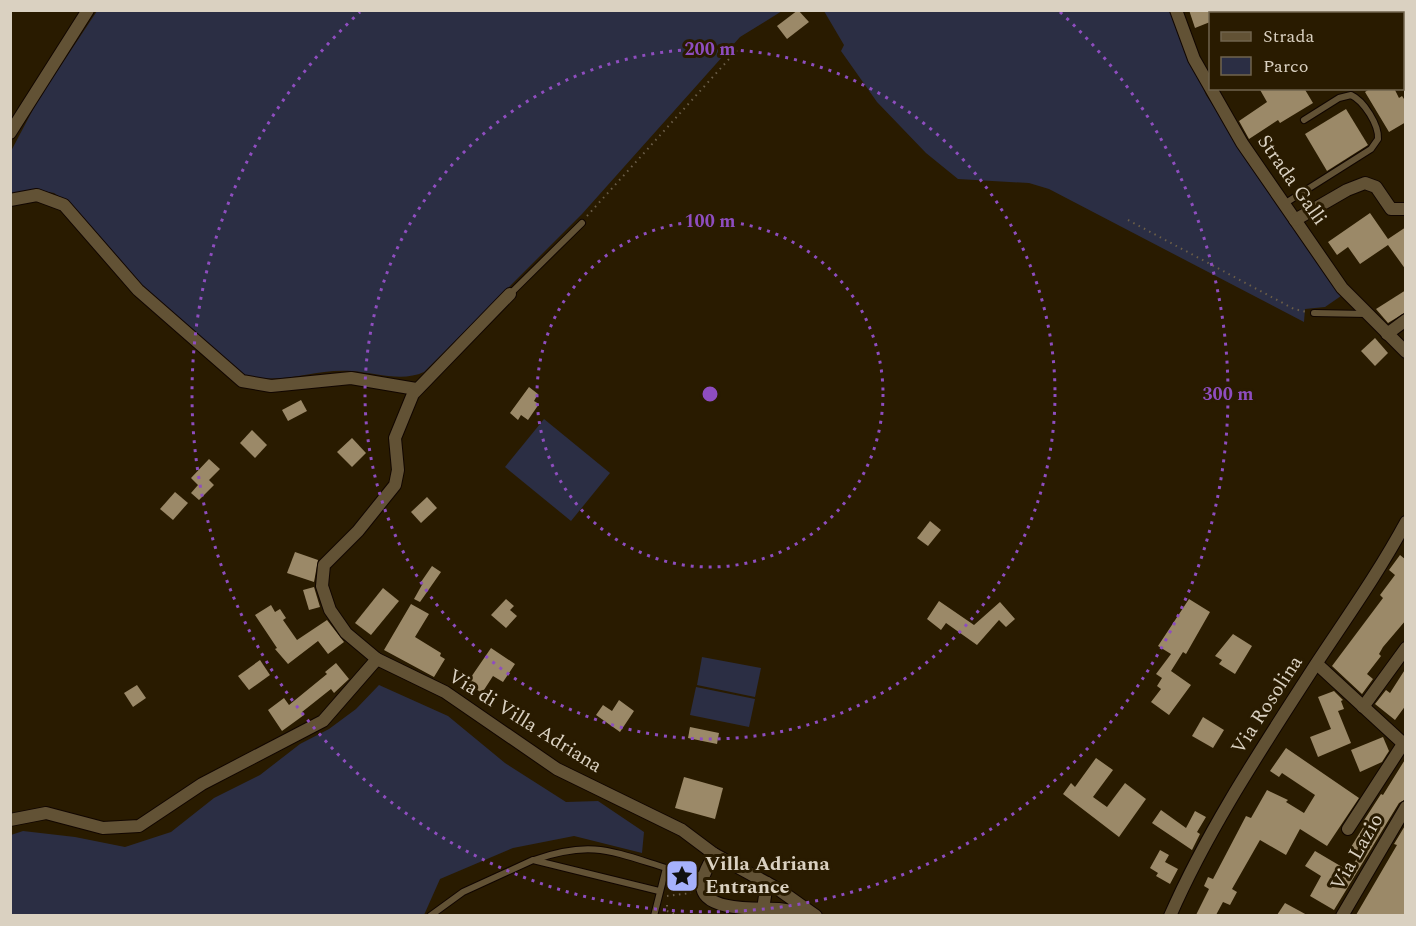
<svg xmlns="http://www.w3.org/2000/svg" width="1416" height="926" font-family="Spectral,serif">
<rect width="100%" height="100%" fill="#291b00"/>
<g fill="#2b2e44">
<path d="M97 11H782L740 37 582 214 424 372C403 382 375 373 352 371 312 368 280 387 242 374L143 286 74 207 54 193 32 189 11 196 10 153 38 100Z"/>
<path d="M824 11H1171L1206 95 1341 296 1325 307 1305 309 1304 322 1049 189 1029 183 958 179 926 153 877 102 841 51 844 45Z"/>
<path d="M544 419 610 473 571 521 505 467Z"/>
<path d="M702 657 761 668 755 697 697 685Z"/>
<path d="M379 685 448 716 505 763 566 802 598 801 644 832 642 853 574 836 513 848 440 879 424 915H11V835L23 831 75 837 125 847 171 832 214 798 260 775 300 744 329 729 356 709Z"/>
<path d="M696 687 755 699 749 727 690 715Z"/>
</g>
<g fill="#9b8968">
<path d="M798 10 809 22 787 39 777 26Z"/>
<path d="M1189 10H1210V22L1195 28Z"/>
<path d="M1259 88H1304L1313 103 1280 123 1278 120 1249 139 1239 121 1267 102Z"/>
<path d="M1371 88H1394L1399 98 1402 96 1406 102V122L1389 132 1365 92Z"/>
<path d="M1346 109 1368 145 1327 171 1305 134Z"/>
<path d="M1370 213 1388 239 1406 227V270L1388 245 1360 264 1348 247 1337 255 1328 242Z"/>
<path d="M1406 290V312L1388 323 1376 309Z"/>
<path d="M1375 338 1388 353 1375 366 1361 351Z"/>
<path d="M529 387 538 394 534 401 539 404 528 420 521 415 518 420 510 413Z"/>
<path d="M301 400 307 411 288 421 282 410Z"/>
<path d="M252 430 267 445 255 458 240 443Z"/>
<path d="M352 438 366 453 352 467 337 452Z"/>
<path d="M209 459 220 469 209 480 214 485 199 500 191 493 198 485 191 478Z"/>
<path d="M175 492 188 503 173 520 160 509Z"/>
<path d="M427 497 437 508 421 523 411 512Z"/>
<path d="M930 521 941 530 928 546 917 538Z"/>
<path d="M295 552 318 560 314 582 287 573Z"/>
<path d="M1400 555 1406 560V620L1383 647 1379 654 1381 656 1367 674 1373 679 1362 694 1332 666 1383 598 1380 595 1395 575 1389 570Z"/>
<path d="M432 566 441 572 420 602 414 599 423 583 421 582Z"/>
<path d="M314 587 320 607 309 610 303 590Z"/>
<path d="M383 588 399 601 371 635 355 623Z"/>
<path d="M506 599 514 606 510 610 517 616 506 628 491 615Z"/>
<path d="M1189 599 1210 612 1186 654 1183 652 1171 671 1191 685 1169 715 1151 702 1161 689 1157 686 1162 678 1156 674 1171 654 1158 646Z"/>
<path d="M939 601 974 625 1000 602 1015 619 1006 627 999 620 977 645 946 623 941 630 927 619Z"/>
<path d="M411 604 429 614 415 637 441 653 440 656 445 659 434 677 384 650Z"/>
<path d="M271 605 275 612 280 609 286 618 283 620 297 640 327 620 344 642 328 654 318 641 288 664 275 649 277 648 255 615Z"/>
<path d="M1233 634 1252 646 1235 674 1219 664 1222 660 1215 656Z"/>
<path d="M491 648 515 664 503 682 493 676 482 693 467 683Z"/>
<path d="M260 660 270 675 249 690 238 676Z"/>
<path d="M336 663 349 679 334 693 331 689 302 712 304 715 282 731 268 710 284 698 289 705 327 674 325 672Z"/>
<path d="M1406 668V705L1395 720 1375 704 1386 690 1390 693Z"/>
<path d="M137 685 146 698 133 707 124 693Z"/>
<path d="M1334 691 1343 700 1341 701 1344 709 1338 711 1351 743 1318 757 1310 737 1331 729 1318 697Z"/>
<path d="M619 700 634 711 620 732 596 715 603 705 612 711Z"/>
<path d="M1203 717 1224 730 1213 748 1192 736Z"/>
<path d="M690 727 719 733 717 744 688 738Z"/>
<path d="M1383 737 1389 751 1382 762 1360 772 1351 750Z"/>
<path d="M1286 748 1359 798 1327 846 1300 829 1286 855 1260 840 1232 889 1237 892 1230 905 1223 902 1216 915H1196L1209 889 1204 886 1208 877 1213 879 1246 816 1251 818 1267 790 1288 800 1286 802 1304 813 1315 795 1282 773 1279 777 1270 771Z"/>
<path d="M1096 758 1113 770 1093 797 1107 807 1125 783 1146 799 1119 837 1063 794 1071 783 1075 787Z"/>
<path d="M1406 758V799L1399 803 1334 910 1310 896 1321 876 1305 866 1315 851 1349 871 1361 852 1351 847 1364 826 1361 825 1381 794 1383 795Z"/>
<path d="M684 777 723 788 715 819 675 808Z"/>
<path d="M1161 810 1186 828 1195 811 1206 817 1197 832 1200 834 1192 850 1152 823Z"/>
<path d="M1406 824V915H1356L1397 845 1394 844Z"/>
<path d="M1160 850 1169 855 1165 862 1178 869 1170 884 1156 876 1158 873 1150 868Z"/>
<path d="M1285 903 1307 915H1277Z"/>
</g>
<g fill="none" stroke-linecap="round" stroke-linejoin="round">
<g stroke="#110600" stroke-width="8">
<g id="lane">
<path d="M1284 204 1371 149 1378 139C1379 125 1364 101 1351 95L1339 98 1304 120"/>
<path d="M510 294 582 223"/>
<path d="M1314 313 1367 314"/>
<path d="M534 860C591 840 611 851 666 868L654 916"/>
<path d="M666 868 703 876"/>
<path d="M430 916 463 892 533 860 659 891"/>
</g>
</g>
<g stroke="#110600" stroke-width="14">
<g id="street">
<path d="M1176 10 1194 59 1242 143 1342 288 1406 352"/>
<path d="M10 133 88 10"/>
<path d="M10 200 37 195 64 205 138 290 242 381 271 386 351 378 416 389"/>
<path d="M1295 220 1347 190 1365 183 1376 187 1391 209H1406"/>
<path d="M510 294 413 394 395 438 398 470 395 485 358 531 324 565 322 586 330 610 346 633 377 659 445 692 557 769 682 830 714 854 778 889 816 916"/>
<path d="M1387 334 1406 320"/>
<path d="M1317 664 1406 746"/>
<path d="M1363 707 1406 648"/>
<path d="M10 820 46 813 103 828 139 826 202 784 323 721 377 659"/>
<path d="M1348 829 1403 744"/>
<path d="M714 854C710 863 702 875 702 884 701 913 761 908 779 909 790 910 801 913 811 916"/>
<path d="M763 909 767 883"/>
<path d="M1170 916C1209 827 1264 745 1316 664 1347 617 1379 572 1406 522"/>
<path d="M1342 916 1406 807"/>
</g>
</g>
<g stroke="#6b5e48" stroke-width="2" stroke-dasharray="1.5 4.5" stroke-linecap="butt">
<path d="M587 216 739 48"/>
<path d="M1128 220 1294 309 1307 312"/>
<path d="M667 896 691 893"/>
<path d="M667 905V911L681 916"/>
</g>
<use href="#lane" stroke="#625235" stroke-width="6"/>
<use href="#street" stroke="#625235" stroke-width="12"/>
</g>
<g fill="none" stroke="#8e4dbf" stroke-width="3" stroke-dasharray="3 6">
<circle cx="710" cy="394" r="173"/>
<circle cx="710" cy="394" r="345"/>
<path d="M1060 12A518 518 0 1 1 360 12"/>
</g>
<defs>
<g id="sight-square" transform="scale(1.725)"><rect x="-9" y="-9" width="18" height="18" rx="4" fill="#a6b1fc" stroke="#291b00"/><path d="M0-6L1.8-2.2L6-1.7L2.9 1.2L3.7 5.4L0 3.3L-3.7 5.4L-2.9 1.2L-6-1.7L-1.8-2.2Z" fill="#111"/></g>
</defs>
<g fill-rule="evenodd">
<use href="#sight-square" x="682" y="876"/>
</g>
<g text-anchor="middle" dominant-baseline="central" stroke-width="6" stroke-linejoin="round" paint-order="stroke">
<g font-size="20" fill="#dad1c1" stroke="#291b00">
<text transform="translate(1292 180) rotate(55)">Strada Galli</text>
<text transform="translate(1267 705) rotate(-57)">Via Rosolina</text>
<text transform="translate(525 721) rotate(32)">Via di Villa Adriana</text>
<text transform="translate(1357 852) rotate(-60)">Via Lazio</text>
</g>
<g font-size="20" font-weight="bold" fill="#dad1c1" stroke="#291b00" text-anchor="start">
<text x="705" y="864">Villa Adriana<tspan x="705" dy="23">Entrance</tspan></text>
</g>
</g>
<circle cx="710" cy="394" r="9" fill="#8e4dbf" stroke="#291b00" stroke-width="3"/>
<g font-size="18" text-anchor="middle" font-weight="bold" fill="#8e4dbf" stroke="#291b00" stroke-width="6" stroke-linejoin="round" paint-order="stroke">
<text x="710" y="55">200 m</text>
<text x="710" y="227">100 m</text>
<text x="1228" y="400">300 m</text>
</g>
<rect width="1416" height="926" fill="none" stroke="#dad1c1" stroke-width="24"/>
<rect x="1209" y="12" width="195" height="78" fill="#291b00" stroke="#70644d" stroke-width="1.5"/>
<rect x="1221" y="32" width="30" height="9" fill="#625235" stroke="#70644d" stroke-width="1.5"/>
<text x="1263" y="42" font-size="18" fill="#dad1c1">Strada</text>
<rect x="1221" y="57" width="30" height="18" fill="#2b2e44" stroke="#70644d" stroke-width="1.5"/>
<text x="1263" y="72" font-size="18" fill="#dad1c1">Parco</text>
</svg>
